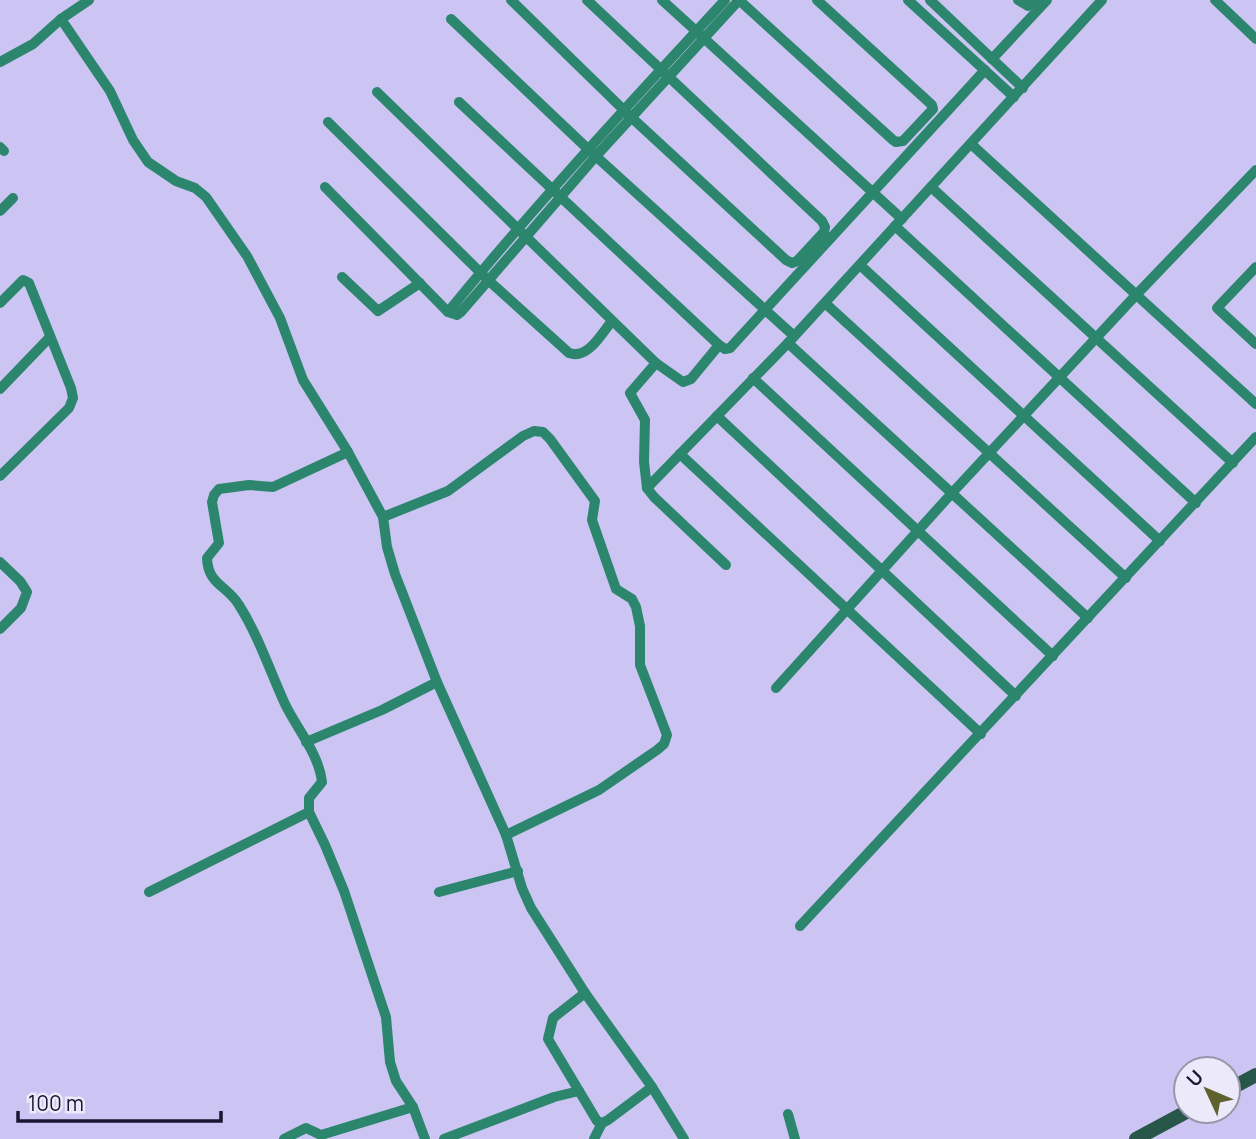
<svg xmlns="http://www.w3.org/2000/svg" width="1256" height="1139" font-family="Manrope,sans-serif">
<rect width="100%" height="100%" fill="#ccc5f3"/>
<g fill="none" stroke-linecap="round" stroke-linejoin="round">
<g stroke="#2c866e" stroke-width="10">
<path d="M511 0 631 117 786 260 792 263 797 261 824 232 825 227 822 221 587 0"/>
<path d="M662 0 902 219"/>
<path d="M725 0C631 102 536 204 448 312L457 315 461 312 596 156 739 0 893 140 896 142 903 141 933 109 932 105 817 0"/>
<path d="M908 0 1014 97"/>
<path d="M930 0 1023 88"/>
<path d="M1018 0 1028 6 1035 0"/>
<path d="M1215 0 1256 39"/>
<path d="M61 19 89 0"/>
<path d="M451 19 589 150 794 336"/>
<path d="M992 59 1047 0"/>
<path d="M0 62 33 44 61 19 110 91 133 140 148 162 176 181 195 188 206 197 247 256 280 318 303 380 348 452 383 517 387 547 395 574 437 682 506 835 522 888 531 908 585 993 652 1087 684 1139"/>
<path d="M377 92 656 363 683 382 691 379 719 345 459 102"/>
<path d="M328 122 488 280 569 353C588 360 601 334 612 321"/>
<path d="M971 144 1256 404"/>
<path d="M0 147 4 151"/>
<path d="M325 187 448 312"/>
<path d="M931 187 1233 463"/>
<path d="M0 211 13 198"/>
<path d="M895 226 1196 503"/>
<path d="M860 265 1160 541"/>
<path d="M1256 267 1217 308 1256 344"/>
<path d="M342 277 378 311 420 283"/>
<path d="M0 303 23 280 29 283 71 388 73 398 69 408 0 476"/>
<path d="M825 303 1126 578"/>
<path d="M788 343 1088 618"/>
<path d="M719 345 725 349 730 348 985 70"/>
<path d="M753 378 1053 656"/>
<path d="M0 389 50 337"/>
<path d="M717 416 1016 696"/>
<path d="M348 452 273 487 249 485 219 489 214 495 212 502 219 543 207 558C208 585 227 585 239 605 258 635 270 671 285 704 297 729 319 754 322 782L309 798V812L325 845 344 891 386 1017 390 1062 396 1081 413 1107 425 1139"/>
<path d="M680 454 981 734"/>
<path d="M647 488 644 462 645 420 630 393 656 363"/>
<path d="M383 517 448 491 523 436 534 431 543 432 550 439 595 501 592 520 616 589 632 599 636 607 640 626V665L667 735 664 744 657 750 599 790 506 835"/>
<path d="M0 562 20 581 27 592 21 608 0 629"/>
<path d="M726 565 654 497 647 488 788 343 1102 0"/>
<path d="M776 688 952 493 1136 295 1256 170"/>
<path d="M306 742 382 710 437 682"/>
<path d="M149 892 309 812"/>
<path d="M439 892 518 871"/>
<path d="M800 926 1256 437"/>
<path d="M585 993 553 1018 548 1039 597 1121 602 1123 608 1120 652 1087"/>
<path d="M788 1114 795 1139"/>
<path d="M284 1139 306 1128 321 1135 413 1107"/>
<path d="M444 1139 554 1097 579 1091"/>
<path d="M594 1139 602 1123"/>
</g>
<g stroke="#285648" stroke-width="14">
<path d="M1228 1090 1256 1075"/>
<path d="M1136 1139 1188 1111"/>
</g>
</g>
<g transform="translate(1207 1090) rotate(314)"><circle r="33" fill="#eceafa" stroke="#9995aa" stroke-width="2"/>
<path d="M0-5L12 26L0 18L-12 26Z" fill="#5f622f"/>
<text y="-10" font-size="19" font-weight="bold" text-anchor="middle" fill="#1c1632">U</text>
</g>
<path d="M18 1111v10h203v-10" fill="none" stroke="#1c1632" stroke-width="3.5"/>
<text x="28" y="1111" font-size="21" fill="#1c1632" stroke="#eceafa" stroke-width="5" paint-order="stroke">100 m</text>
</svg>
